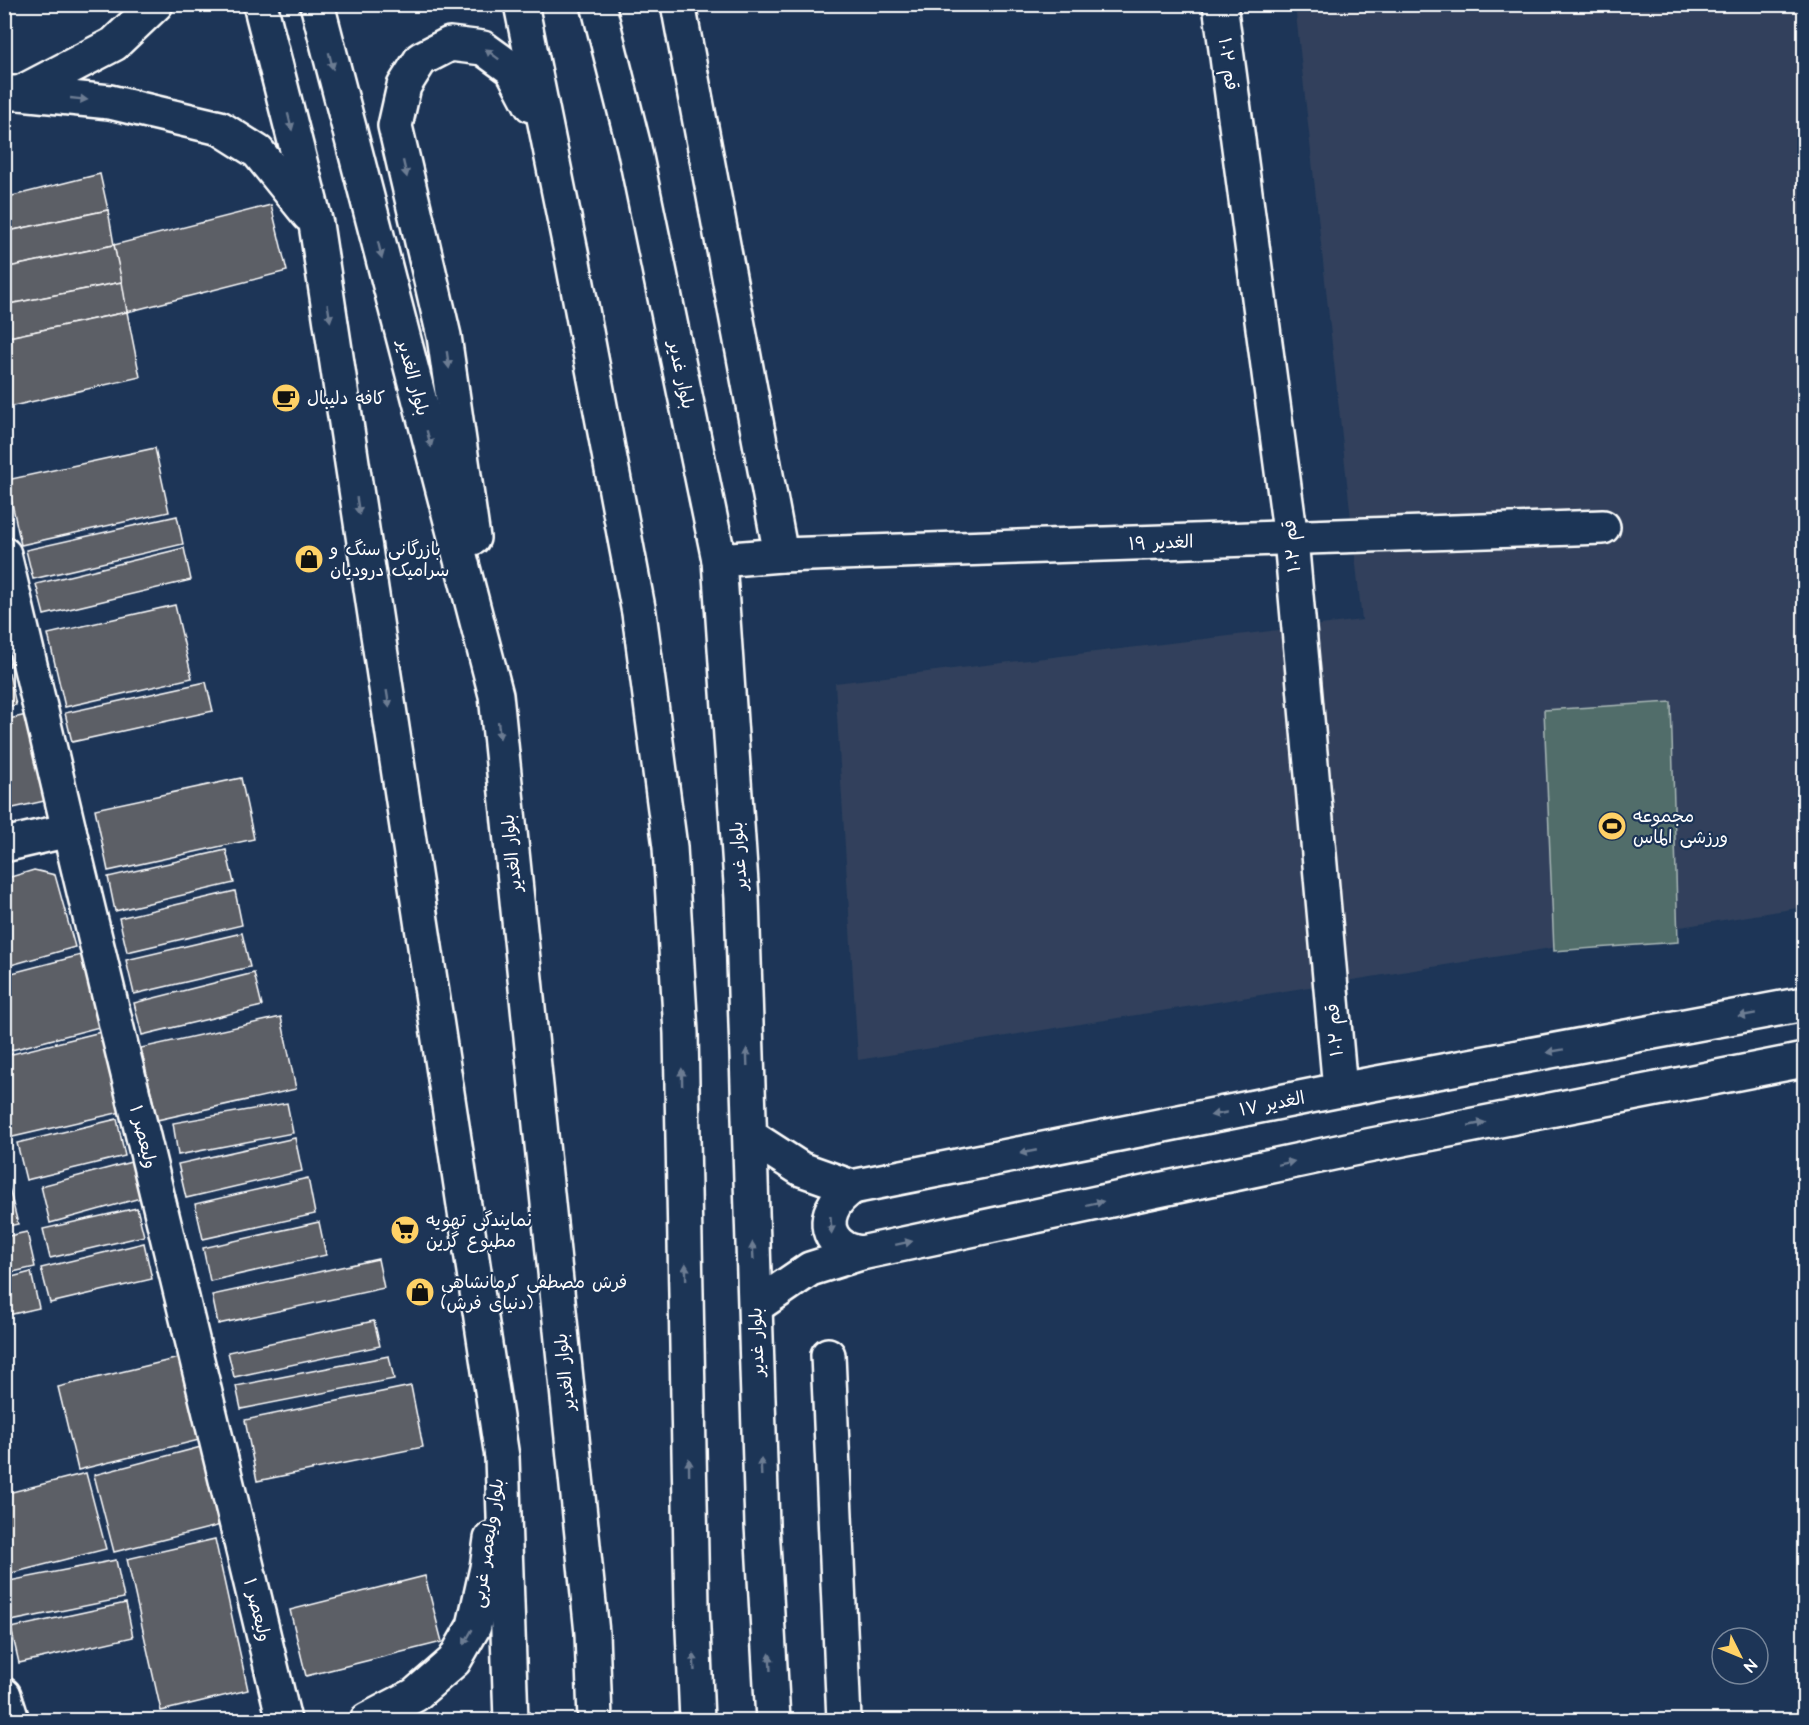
<svg xmlns="http://www.w3.org/2000/svg" width="1809" height="1725" font-family="'Architects Daughter','Playpen Sans Arabic',sans-serif">
<rect width="100%" height="100%" fill="#1d3557"/>
<filter id="ink" filterUnits="userSpaceOnUse"><feTurbulence type="fractalNoise" baseFrequency=".0167" numOctaves="2"/><feDisplacementMap in="SourceGraphic" scale="12" xChannelSelector="R" yChannelSelector="G"/><feConvolveMatrix kernelMatrix="1 2 1 2 8 2 1 2 1" color-interpolation-filters="sRGB"/></filter>
<g filter="url(#ink)">
<path fill="#30415c" d="M1295 5H1804V907L858 1060 835 683 1362 620Z"/>
<path fill="#516d6b" stroke="#a8b6b5" stroke-width="1.5" d="M1671 702 1678 942 1554 951 1544 710Z"/>
<g fill="#5c5e66" stroke="#fff" stroke-width="1.5">
<path d="M100 174 108 210 4 232V198Z"/>
<path d="M271 205 287 271 127 312 114 245Z"/>
<path d="M108 210 114 245 4 268V232Z"/>
<path d="M114 245 122 282 4 305V268Z"/>
<path d="M122 282 127 312 4 338V305Z"/>
<path d="M127 312 140 377 4 408V338Z"/>
<path d="M155 448 169 512 21 545 7 480Z"/>
<path d="M177 516 183 544 33 579 26 550Z"/>
<path d="M184 548 191 580 44 615 36 584Z"/>
<path d="M175 605 192 678 65 707 48 634Z"/>
<path d="M4 641 10 666 4 667Z"/>
<path d="M9 673 16 705 4 707V674Z"/>
<path d="M206 682 213 711 72 742 65 713Z"/>
<path d="M31 714 49 800 4 810V720Z"/>
<path d="M241 778 254 839 108 871 95 809Z"/>
<path d="M226 850 234 883 115 911 108 877Z"/>
<path d="M34 870 55 875 75 947 4 967V879Z"/>
<path d="M235 891 242 925 127 952 119 918Z"/>
<path d="M242 933 250 967 134 994 126 960Z"/>
<path d="M85 954 103 1026 4 1052V975Z"/>
<path d="M254 973 262 1006 142 1035 134 1003Z"/>
<path d="M281 1017 296 1089 157 1120 141 1048Z"/>
<path d="M109 1030 130 1110 4 1139V1056Z"/>
<path d="M287 1103 293 1133 178 1155 173 1123Z"/>
<path d="M117 1119 125 1156 26 1180 17 1143Z"/>
<path d="M295 1138 302 1171 186 1198 178 1164Z"/>
<path d="M135 1161 144 1197 50 1223 41 1186Z"/>
<path d="M4 1168 18 1224 4 1227Z"/>
<path d="M308 1178 315 1214 203 1239 195 1204Z"/>
<path d="M137 1208 144 1236 50 1258 43 1229Z"/>
<path d="M319 1222 326 1255 210 1281 203 1248Z"/>
<path d="M27 1232 35 1267 4 1274V1237Z"/>
<path d="M144 1243 152 1279 50 1303 41 1268Z"/>
<path d="M378 1259 384 1288 218 1324 212 1295Z"/>
<path d="M31 1272 39 1308 4 1316V1279Z"/>
<path d="M374 1321 380 1346 234 1377 228 1352Z"/>
<path d="M389 1356 394 1379 241 1409 236 1386Z"/>
<path d="M179 1358 199 1440 78 1470 58 1387Z"/>
<path d="M411 1386 423 1447 257 1481 245 1420Z"/>
<path d="M201 1447 221 1525 114 1552 94 1475Z"/>
<path d="M86 1473 106 1549 4 1575V1494Z"/>
<path d="M215 1539 248 1690 161 1711 127 1559Z"/>
<path d="M116 1560 124 1598 11 1621 4 1582Z"/>
<path d="M425 1576 442 1642 306 1676 290 1610Z"/>
<path d="M126 1603 133 1637 19 1663 11 1628Z"/>
</g>
<g fill="none" stroke-linecap="round" stroke-linejoin="round">
<g stroke="#fff" stroke-width="38">
<g id="minor">
<path d="M678 4 781 555"/>
<path d="M1220 4 1291 539 1340 1090"/>
<path d="M4 554 69 830 284 1720"/>
<path d="M719 560 781 555 1603 527"/>
<path d="M4 845 69 830"/>
<path d="M828 1355 844 1720"/>
<path d="M4 1695 12 1720"/>
</g>
</g>
<g stroke="#fff" stroke-width="38">
<g id="major">
<path d="M260 4 316 224 502 1457 511 1720"/>
<path d="M317 4 496 695 592 1633 595 1720"/>
<path d="M521 4 572 257 639 613 670 847 681 1033 692 1607 697 1720"/>
<path d="M598 4 634 147 719 560 742 898 762 1525 773 1720"/>
<path d="M4 93H20L110 102 220 128 258 152 309 215"/>
<path d="M20 93 114 44 156 4"/>
<path d="M473 538 444 336 395 126 404 86 421 59 450 44 483 48 512 69 531 105"/>
<path d="M750 1136 801 1169 852 1187 1340 1090 1804 1004"/>
<path d="M852 1187C846 1192 839 1197 835 1204 820 1228 835 1250 861 1253"/>
<path d="M756 1306 810 1269 861 1253 1352 1149 1804 1060"/>
<path d="M367 1720 415 1695 454 1661 474 1626 487 1568 491 1539"/>
</g>
</g>
<use href="#minor" stroke="#1d3557" stroke-width="33"/>
<use href="#major" stroke="#1d3557" stroke-width="33"/>
</g>
<defs><path id="oneway-solid" d="M-6-.8H1V-3.2L6.5 0L1 3.2V.8H-6Z" transform="scale(1.5)"/></defs>
<g fill="#6c7c92">
<use href="#oneway-solid" transform="translate(492 54) rotate(-143)"/>
<use href="#oneway-solid" transform="translate(331 61) rotate(76)"/>
<use href="#oneway-solid" transform="translate(79 99) rotate(6)"/>
<use href="#oneway-solid" transform="translate(290 122) rotate(76)"/>
<use href="#oneway-solid" transform="translate(405 169) rotate(77)"/>
<use href="#oneway-solid" transform="translate(380 250) rotate(76)"/>
<use href="#oneway-solid" transform="translate(329 313) rotate(81)"/>
<use href="#oneway-solid" transform="translate(448 360) rotate(82)"/>
<use href="#oneway-solid" transform="translate(429 439) rotate(75)"/>
<use href="#oneway-solid" transform="translate(358 506) rotate(81)"/>
<use href="#oneway-solid" transform="translate(388 699) rotate(81)"/>
<use href="#oneway-solid" transform="translate(499 730) rotate(84)"/>
<use href="#oneway-solid" transform="translate(1747 1015) rotate(170)"/>
<use href="#oneway-solid" transform="translate(1555 1051) rotate(170)"/>
<use href="#oneway-solid" transform="translate(747 1057) rotate(-92)"/>
<use href="#oneway-solid" transform="translate(682 1077) rotate(-91)"/>
<use href="#oneway-solid" transform="translate(1219 1114) rotate(169)"/>
<use href="#oneway-solid" transform="translate(1477 1124) rotate(-11)"/>
<use href="#oneway-solid" transform="translate(1028 1152) rotate(169)"/>
<use href="#oneway-solid" transform="translate(1286 1163) rotate(-12)"/>
<use href="#oneway-solid" transform="translate(1095 1203) rotate(-12)"/>
<use href="#oneway-solid" transform="translate(831 1225) rotate(86)"/>
<use href="#oneway-solid" transform="translate(904 1243) rotate(-12)"/>
<use href="#oneway-solid" transform="translate(753 1251) rotate(-93)"/>
<use href="#oneway-solid" transform="translate(686 1272) rotate(-91)"/>
<use href="#oneway-solid" transform="translate(689 1467) rotate(-91)"/>
<use href="#oneway-solid" transform="translate(761 1467) rotate(-92)"/>
<use href="#oneway-solid" transform="translate(468 1637) rotate(120)"/>
<use href="#oneway-solid" transform="translate(694 1662) rotate(-93)"/>
<use href="#oneway-solid" transform="translate(770 1662) rotate(-93)"/>
</g>
</g>
<defs>
<g id="cafe-disc" transform="scale(1.5)"><circle r="9.5" fill="#ffd166" stroke="#1d3557"/><path d="M-5.5-4.5H6V0H3Q3 3.5 0 3.5H-2.5Q-5.5 3.5-5.5 0ZM3-3.2v2h1.7v-2ZM-6 4.5H4V6H-6Z" fill="#111"/></g>
<g id="shop-disc" transform="scale(1.5)"><circle r="9.5" fill="#ffd166" stroke="#1d3557"/><path d="M-5-2.5h2.3a2.7 3.5 0 0 1 5.4 0H5L5.5 6h-11ZM-1.5-2.5h3a1.5 2.3 0 0 0-3 0Z" fill="#111"/></g>
<g id="stadium-disc" transform="scale(1.5)"><circle r="9.5" fill="#ffd166" stroke="#1d3557"/><path d="M0-5a6.5 5 0 1 0 0 10a6.5 5 0 1 0 0-10ZM-3.5-1.8h7v3.6h-7Z" fill="#111"/></g>
<g id="supermarket-disc" transform="scale(1.5)"><circle r="9.5" fill="#ffd166" stroke="#1d3557"/><path d="M-6-5.5h2.5l.6 2H6L4.5 2H-2.5L-4.4-4H-6ZM-1.5 3.2a1.3 1.3 0 1 0 .1 0ZM3 3.2a1.3 1.3 0 1 0 .1 0Z" fill="#111"/></g>
</defs>
<g fill-rule="evenodd">
<use href="#cafe-disc" x="286" y="398"/>
<use href="#shop-disc" x="309" y="559"/>
<use href="#stadium-disc" x="1612" y="826"/>
<use href="#supermarket-disc" x="405" y="1230"/>
<use href="#shop-disc" x="420" y="1292"/>
</g>
<g text-anchor="middle" dominant-baseline="central" stroke-width="4.5" stroke-linejoin="round" paint-order="stroke">
<g font-size="18" fill="#fff" stroke="#1d3557">
<text transform="translate(1228 64) rotate(82)">قم ۱۰۲</text>
<text transform="translate(681 375) rotate(78)">بلوار غدیر</text>
<text transform="translate(413 378) rotate(75)">بلوار الغدیر</text>
<text transform="translate(1161 543) rotate(-2)">الغدیر ۱۹</text>
<text transform="translate(1292 546) rotate(-96)">قم ۱۰۲</text>
<text transform="translate(512 853) rotate(-96)">بلوار الغدیر</text>
<text transform="translate(739 856) rotate(-94)">بلوار غدیر</text>
<text transform="translate(1335 1030) rotate(-95)">قم ۱۰۲</text>
<text transform="translate(1272 1104) rotate(-11)">الغدیر ۱۷</text>
<text transform="translate(143 1137) rotate(76)">ولیعصر ۱</text>
<text transform="translate(757 1342) rotate(-92)">بلوار غدیر</text>
<text transform="translate(565 1372) rotate(-96)">بلوار الغدیر</text>
<text transform="translate(488 1543) rotate(-81)">بلوار ولیعصر غربی</text>
<text transform="translate(257 1610) rotate(76)">ولیعصر ۱</text>
</g>
<g font-size="18" fill="#fff" stroke="#1d3557" text-anchor="start">
<text x="307" y="398">کافه دلیبال</text>
<text x="330" y="549">بازرگانی سنگ و<tspan x="330" dy="21">سرامیک درودیان</tspan></text>
<text x="1633" y="816">مجموعه<tspan x="1633" dy="21">ورزشی الماس</tspan></text>
<text x="426" y="1220">نمایندگی تهویه<tspan x="426" dy="21">مطبوع گرین</tspan></text>
<text x="441" y="1282">فرش مصطفی کرمانشاهی<tspan x="441" dy="21">(دنیای فرش)</tspan></text>
</g>
</g>
<rect width="1809" height="1725" fill="none" stroke="#1d3557" stroke-width="24"/>
<rect x="12" y="12" width="1785" height="1701" fill="none" stroke="#fff" stroke-width="2" filter="url(#ink)"/>
<g transform="translate(1740 1656) rotate(133)"><circle r="28" fill="#1d3557" stroke="#77869a" stroke-width="1.5"/>
<path d="M0-4.5L10 22L0 15L-10 22Z" fill="#ffd166"/>
<text y="-9" font-size="16" font-weight="bold" text-anchor="middle" fill="#ffffff">N</text>
</g>
</svg>
